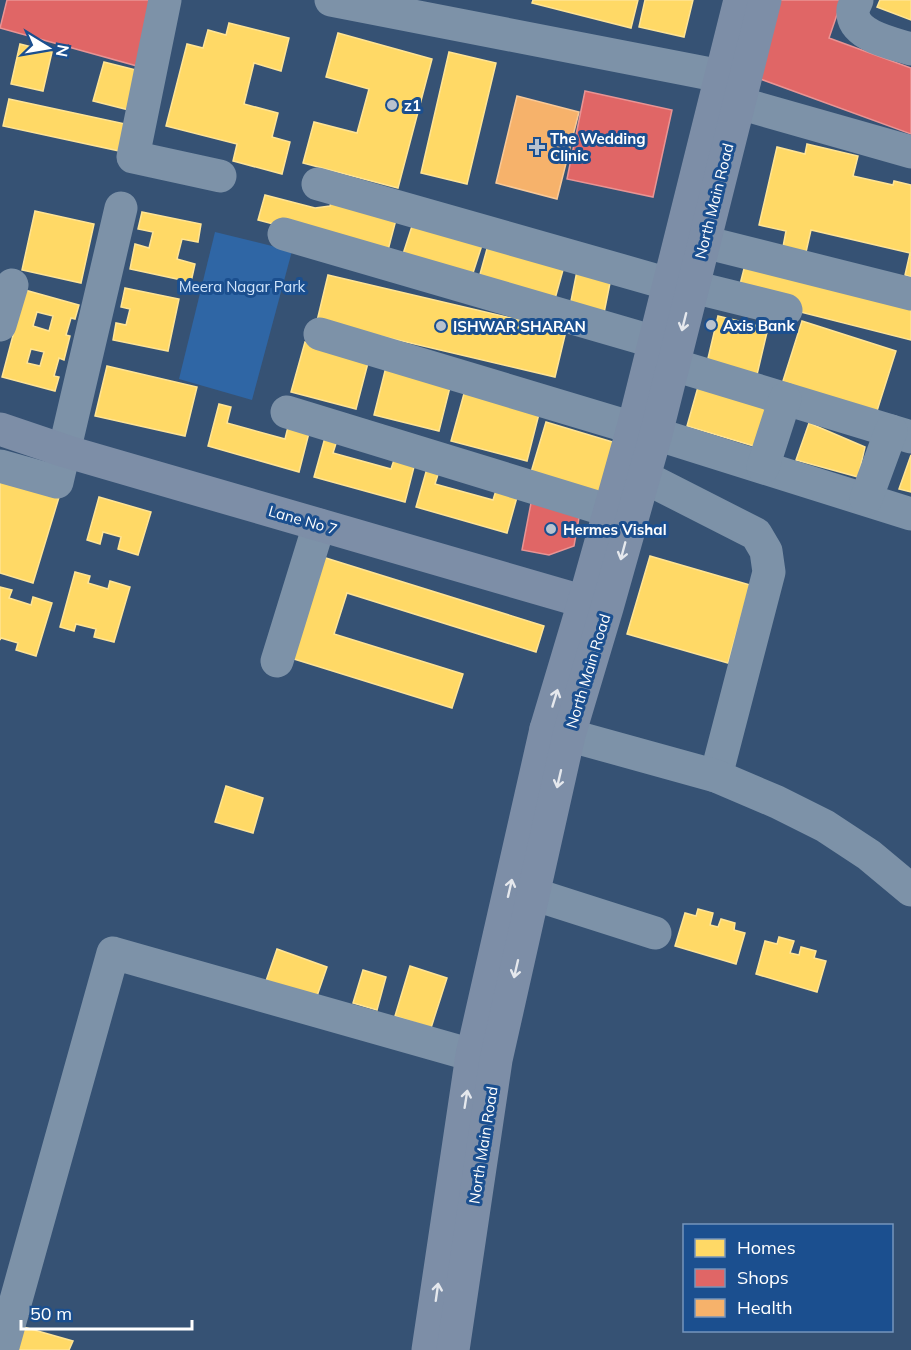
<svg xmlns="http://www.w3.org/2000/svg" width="911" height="1350" font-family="Mulish,sans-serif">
<rect width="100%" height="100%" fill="#365274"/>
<path fill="#2f66a5" d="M215 232 292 251 252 400 179 379Z"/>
<g fill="#ffd966" stroke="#ffe494" stroke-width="1.5" fill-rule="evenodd">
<path d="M533 0H638L631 28 532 3Z"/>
<path d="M645 0H693L684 37 639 27Z"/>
<path d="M880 0H911V20L877 7Z"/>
<path d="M229 23 289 38 281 71 254 63 244 104 278 113 272 137 290 142 282 174 233 161 237 144 166 126 187 44 203 48 208 30 226 35Z"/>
<path d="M338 33 432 59 398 188 303 163 314 122 357 133 369 89 326 77Z"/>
<path d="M20 44 52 52 43 91 11 84Z"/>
<path d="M449 52 496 63 467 184 421 173Z"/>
<path d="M104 62 140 71 129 110 93 101Z"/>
<path d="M9 99 130 125 124 152 3 126Z"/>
<path d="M807 144 858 156 853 176 893 185 894 181 911 185V277L905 275 910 253 811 230 806 252 783 247 786 231 759 225 777 147 805 154Z"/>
<path d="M265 195 315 208 330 206 333 195 398 212 387 254 258 220Z"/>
<path d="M35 211 94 224 81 283 22 270Z"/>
<path d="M142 212 201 224 198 242 182 239 177 259 195 264 191 282 130 269 135 244 149 248 153 232 138 229Z"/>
<path d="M414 220 483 242 472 276 403 254Z"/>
<path d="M490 238 566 259 553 306 477 285Z"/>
<path d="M746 261 911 303V340L737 296Z"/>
<path d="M578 266 612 273 604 313 570 306Z"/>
<path d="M328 275 566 331 555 377 317 321Z"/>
<path d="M125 288 179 299 168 351 113 340 116 323 126 325 130 309 121 307Z"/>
<path d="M25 290 79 305 75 319 71 318 66 335 70 336 64 360 59 358 54 376 59 377 55 391 2 377ZM37 312 53 316 49 331 33 326ZM31 349 44 352 40 366 27 363Z"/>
<path d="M718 316 768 328 755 383 705 371Z"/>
<path d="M802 321 896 351 876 414 782 384Z"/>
<path d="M305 342 369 359 356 409 291 392Z"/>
<path d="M107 366 197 387 185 436 95 416Z"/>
<path d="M386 367 451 383 439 431 374 415Z"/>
<path d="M698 387 767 407 757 447 687 426Z"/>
<path d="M465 390 540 410 527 461 451 441Z"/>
<path d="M219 404 231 407 227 423 285 439 289 423 310 429 299 472 208 446Z"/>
<path d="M546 422 616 443 599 500 529 479Z"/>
<path d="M809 423 865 447 858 477 796 460Z"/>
<path d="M326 434 338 437 333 453 391 469 396 454 416 459 405 502 314 477Z"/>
<path d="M911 455V492L899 489Z"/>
<path d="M428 465 440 468 435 484 493 500 498 484 519 490 507 533 416 507Z"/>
<path d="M0 476 60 494 33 583 0 573Z"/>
<path d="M99 497 151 512 138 555 118 549 121 537 103 532 100 544 87 540Z"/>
<path d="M313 554 544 626 536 652 347 593 334 634 463 674 452 708 281 655Z"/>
<path d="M650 556 750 585 728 663 627 634Z"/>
<path d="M75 572 90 576 88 583 108 589 110 581 130 587 114 642 94 637 96 629 76 624 74 631 60 627Z"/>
<path d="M0 587 12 590 9 598 31 605 33 597 52 603 36 656 16 650 18 643 1 638 0 640Z"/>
<path d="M226 786 263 798 253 833 215 822Z"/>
<path d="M698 909 713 913 710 925 718 927 721 919 735 923 734 930 745 933 736 964 675 946 685 913 696 916Z"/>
<path d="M779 937 794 941 790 953 799 955 801 947 816 951 814 958 826 961 817 992 756 974 765 941 777 944Z"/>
<path d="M277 949 327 967 316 999 266 981Z"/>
<path d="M410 966 447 978 431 1028 395 1016Z"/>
<path d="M363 970 386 977 377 1010 353 1003Z"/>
<path d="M13 1324 73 1341 69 1350H6Z"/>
</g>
<g fill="#e06666" stroke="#e99494" stroke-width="1.5">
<path d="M7 0H155L137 66 0 28Z"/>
<path d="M780 0H842L829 38 911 68V134L752 76Z"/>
<path d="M585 91 672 110 653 197 567 179Z"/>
<path d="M531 503 580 512 574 546 549 555 522 550Z"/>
</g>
<path fill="#f6b26b" stroke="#f9c997" stroke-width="1.5" d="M517 96 579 112 557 199 496 183Z"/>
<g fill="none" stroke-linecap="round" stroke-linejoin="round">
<g stroke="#7d92a8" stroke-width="33">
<path d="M165 0 133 157 220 176"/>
<path d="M331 0 721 76 744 82"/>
<path d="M857 0C856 3 854 6 853 9 850 36 892 43 911 49"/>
<path d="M739 103 911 152"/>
<path d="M318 184 669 284"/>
<path d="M284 234 655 342"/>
<path d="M704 242 911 294"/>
<path d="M693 287 786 310"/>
<path d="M0 325 12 285"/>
<path d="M320 334 633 428"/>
<path d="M674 365 911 437"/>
<path d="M287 412 610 511"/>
<path d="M656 434 911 514"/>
<path d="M0 466 57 482 121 208"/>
<path d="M763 467 785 399"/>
<path d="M644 477 756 534 766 551 769 572 716 776"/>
<path d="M866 499 891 431"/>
<path d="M277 661 319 525"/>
<path d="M546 729 716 776 777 802 825 826 869 855 911 890"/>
<path d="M533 894 655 933"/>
<path d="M2 1350 113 953 472 1055"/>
</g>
<g stroke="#7d8ea7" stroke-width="33">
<path d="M0 429 65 451 606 608"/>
<path d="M428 1350 472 1055 546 729 584 602 633 428 740 0"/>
<path d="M453 1350 496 1060 569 735 607 608 656 434 765 0"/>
</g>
</g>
<defs><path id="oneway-shaft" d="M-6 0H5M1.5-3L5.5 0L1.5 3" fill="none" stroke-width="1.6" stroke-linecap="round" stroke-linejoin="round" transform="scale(1.5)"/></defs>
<g stroke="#e5e8ed">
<use href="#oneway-shaft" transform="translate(684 322) rotate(104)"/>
<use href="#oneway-shaft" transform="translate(623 551) rotate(105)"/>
<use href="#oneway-shaft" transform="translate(555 698) rotate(-73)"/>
<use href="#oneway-shaft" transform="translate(559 779) rotate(103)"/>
<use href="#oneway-shaft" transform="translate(510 888) rotate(-77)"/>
<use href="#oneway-shaft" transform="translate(516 969) rotate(103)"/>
<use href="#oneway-shaft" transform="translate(466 1099) rotate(-81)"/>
<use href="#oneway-shaft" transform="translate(437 1292) rotate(-82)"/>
</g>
<g fill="#b9c2ce" stroke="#1b4f8f" stroke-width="2">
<circle cx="392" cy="105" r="6"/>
<path d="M534 138h6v6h6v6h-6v6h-6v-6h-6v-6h6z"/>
<circle cx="711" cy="325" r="6"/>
<circle cx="441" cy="326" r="6"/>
<circle cx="551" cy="529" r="6"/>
</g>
<g text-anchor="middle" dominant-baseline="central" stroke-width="6" stroke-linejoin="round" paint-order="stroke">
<g font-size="15" font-weight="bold" fill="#fff" stroke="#1b4f8f" text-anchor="start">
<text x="404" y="105">z1</text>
<text x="550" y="138">The Wedding<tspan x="550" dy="17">Clinic</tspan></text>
<text x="723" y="325">Axis Bank</text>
<text x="453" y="326">ISHWAR SHARAN</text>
<text x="563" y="529">Hermes Vishal</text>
</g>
<g font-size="15" fill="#fff" stroke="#1b4f8f">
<text transform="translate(714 201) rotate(-76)">North Main Road</text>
<text transform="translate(303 520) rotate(16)">Lane No 7</text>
<text transform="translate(588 671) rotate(-73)">North Main Road</text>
<text transform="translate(483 1145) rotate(-81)">North Main Road</text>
</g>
<g font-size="15" fill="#cfe3fa" stroke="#1b4f8f">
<text x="242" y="286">Meera Nagar Park</text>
</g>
</g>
<rect x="683" y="1224" width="210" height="108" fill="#1b4f8f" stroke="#7695bc" stroke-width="1.5"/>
<rect x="695" y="1239" width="30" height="18" fill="#ffd966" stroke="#7695bc" stroke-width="1.5"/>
<text x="737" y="1254" font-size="18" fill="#ffffff">Homes</text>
<rect x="695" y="1269" width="30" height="18" fill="#e06666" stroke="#7695bc" stroke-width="1.5"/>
<text x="737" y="1284" font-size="18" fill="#ffffff">Shops</text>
<rect x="695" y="1299" width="30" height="18" fill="#f6b26b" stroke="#7695bc" stroke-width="1.5"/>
<text x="737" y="1314" font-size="18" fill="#ffffff">Health</text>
<g transform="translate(48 48) rotate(101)" stroke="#1b4f8f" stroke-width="4.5" paint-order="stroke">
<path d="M0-4.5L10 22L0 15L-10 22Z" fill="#ffffff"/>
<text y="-9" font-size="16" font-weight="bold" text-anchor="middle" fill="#ffffff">N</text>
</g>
<path d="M21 1320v9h171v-9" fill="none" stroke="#ffffff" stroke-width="3"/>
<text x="30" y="1320" font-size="18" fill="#ffffff" stroke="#1b4f8f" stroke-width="4.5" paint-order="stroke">50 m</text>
</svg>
